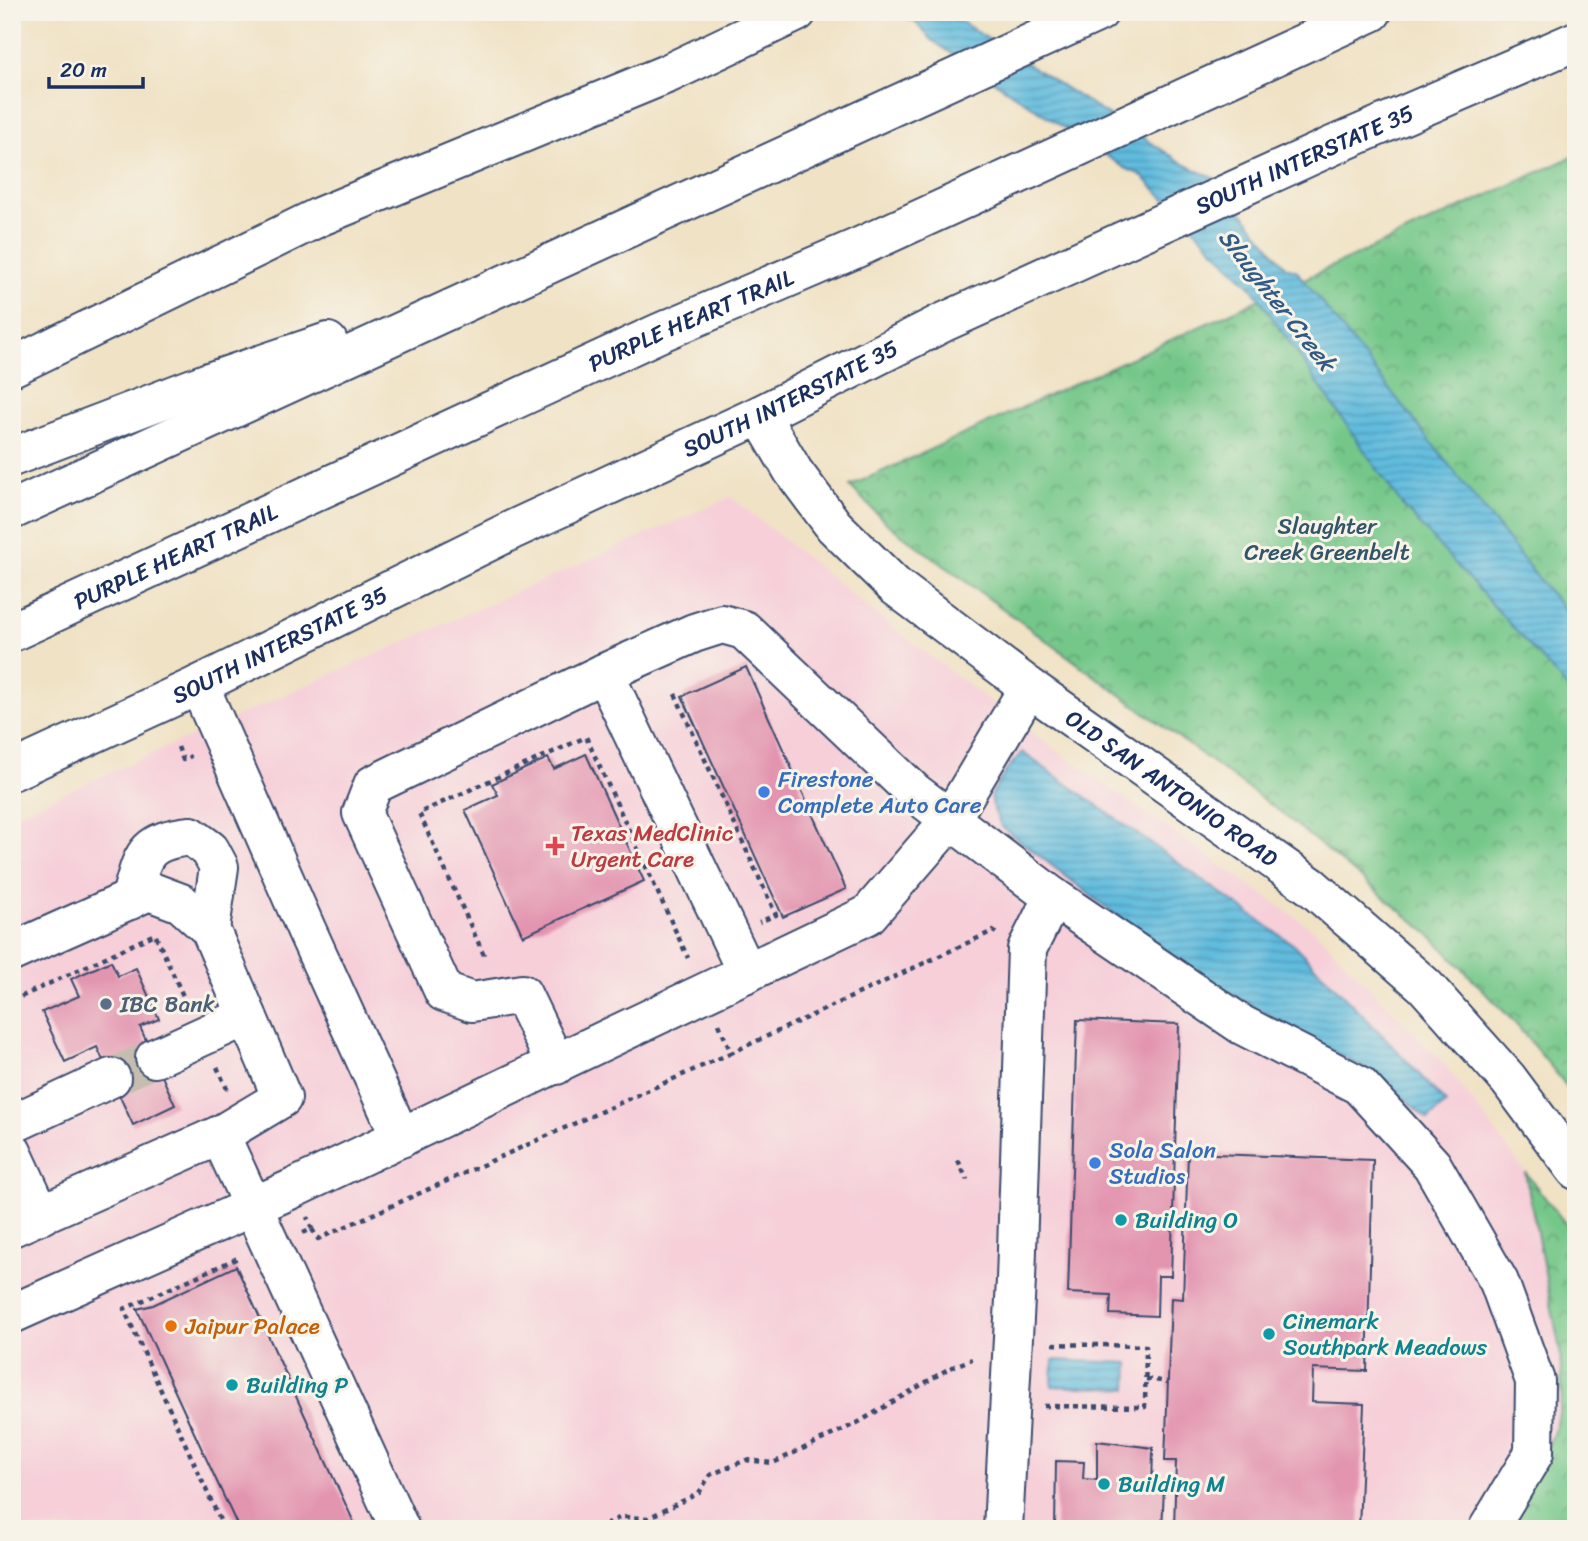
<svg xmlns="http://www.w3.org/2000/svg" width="1588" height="1541" font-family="Sriracha,sans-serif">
<defs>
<pattern id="park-crowns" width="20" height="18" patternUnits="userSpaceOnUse" patternTransform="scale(1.75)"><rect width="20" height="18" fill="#75c789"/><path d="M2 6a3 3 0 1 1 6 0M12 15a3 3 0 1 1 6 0" fill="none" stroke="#5fa273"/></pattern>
<pattern id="water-rules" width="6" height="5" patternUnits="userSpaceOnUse" patternTransform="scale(1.75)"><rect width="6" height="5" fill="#61bcde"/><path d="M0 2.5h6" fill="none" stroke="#4f99b7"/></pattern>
</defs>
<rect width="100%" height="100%" fill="#f7f3e8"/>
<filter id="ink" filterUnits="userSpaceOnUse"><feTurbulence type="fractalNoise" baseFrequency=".0143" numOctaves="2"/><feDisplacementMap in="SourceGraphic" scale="14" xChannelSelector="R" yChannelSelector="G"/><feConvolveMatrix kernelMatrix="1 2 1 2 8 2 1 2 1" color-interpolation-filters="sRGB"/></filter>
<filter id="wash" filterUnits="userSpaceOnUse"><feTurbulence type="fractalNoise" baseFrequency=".00686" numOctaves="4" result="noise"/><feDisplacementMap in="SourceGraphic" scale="28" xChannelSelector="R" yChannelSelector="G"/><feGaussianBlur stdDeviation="1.57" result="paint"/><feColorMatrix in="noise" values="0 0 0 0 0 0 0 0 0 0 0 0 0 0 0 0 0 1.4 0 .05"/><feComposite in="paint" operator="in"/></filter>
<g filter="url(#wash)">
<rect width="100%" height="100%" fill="#f0e2c5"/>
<path fill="#f6cfd9" d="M731 497 887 623 1026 729 1315 931 1447 1067 1525 1172 1563 1367 1562 1396 1557 1424 1546 1451 1503 1529H12V816Z"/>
<g fill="url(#park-crowns)" stroke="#487b74" stroke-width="2">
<path d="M1576 155V1105L1562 1080 1514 1022 1430 935 1283 814 886 523 850 486Z"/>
<path d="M1525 1172 1576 1237V1529H1503L1546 1451 1557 1424 1562 1396 1560 1350Z"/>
</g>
<g fill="url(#water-rules)" stroke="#3e769e" stroke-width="2">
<path d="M892 12H946L1186 165 1216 179 1286 267 1296 270 1545 587 1576 622V697L1402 505 1252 288 1141 175 1125 168 933 41 915 22Z"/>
<path d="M1022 752 1294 945 1393 1046 1446 1103 1428 1120 1384 1080 1217 986 1133 928 1002 827 993 808 991 795 1006 771Z"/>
<path d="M1053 1360 1129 1363 1128 1389 1052 1386Z"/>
</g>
<g id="blocks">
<g fill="#e395b0">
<path d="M746 667 846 889 783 917 682 696Z"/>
<path d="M586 754 644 881 523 936 465 810 498 795 492 784 548 758 554 769Z"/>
<path d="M111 961 118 976 136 968 159 1019 140 1027 175 1105 133 1125 97 1047 65 1062 42 1012 79 996 71 979Z"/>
<path d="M1077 1020 1179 1024 1171 1276H1158L1157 1316 1110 1314 1111 1295 1068 1293Z"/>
<path d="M1188 1153 1373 1160 1367 1371 1313 1369 1312 1402 1364 1404 1359 1529 1308 1526V1529H1174L1176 1461H1165L1171 1298 1183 1299Z"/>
<path d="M236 1266 357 1529H239L184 1411 137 1309 153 1305Z"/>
<path d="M1097 1441 1153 1448 1152 1488H1164L1162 1529H1055L1056 1461 1084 1462 1083 1479 1097 1480Z"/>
</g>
</g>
</g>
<g filter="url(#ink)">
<use href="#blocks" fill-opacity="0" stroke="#3b4a6d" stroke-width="2"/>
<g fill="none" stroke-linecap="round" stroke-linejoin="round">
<path stroke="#c5beb0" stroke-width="38" stroke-dasharray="38 19" stroke-linecap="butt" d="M111 1078 155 1058"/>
<g stroke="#3b4a6d" stroke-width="42">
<g id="minor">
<path id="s1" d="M760 415 793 471 834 526 895 586 1029 687 1312 887 1425 986 1508 1079 1576 1170"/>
<path d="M604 673 747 973"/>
<path d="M199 685 306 929 401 1138"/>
<path d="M1053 897 1242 1025 1359 1085 1432 1165 1499 1282 1535 1381 1534 1453 1488 1529"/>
<path d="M130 900C143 857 141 841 191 836L210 850 219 867 210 929"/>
<path d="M12 952 149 891 181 903 210 929 282 1098 220 1135 400 1529"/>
<path d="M155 1058 247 1016"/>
<path d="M556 1065 522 994 472 1002 444 992 362 813 373 785 604 673 694 633 722 624 744 630 914 792 1053 897 1027 949 1016 1280 1003 1529"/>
<path d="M12 1124 111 1078"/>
<path d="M12 1152 41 1215"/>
<path d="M12 1227 220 1135"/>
<path d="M12 1314 294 1188 868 915 950 820 1029 687"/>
</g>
</g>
<g stroke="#3b4a6d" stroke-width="42">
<g id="major">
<path d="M12 367 321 216 669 73 797 12"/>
<path id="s2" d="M12 771 199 685 514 529 760 415 942 323 1332 146 1576 41"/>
</g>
</g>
<g stroke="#3b4a6d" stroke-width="42">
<g id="highway">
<path d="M12 457 206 383 328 342"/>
<path d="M12 510 1099 12"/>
<path id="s3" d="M12 632 659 333 857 248 1372 12"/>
</g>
</g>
<g stroke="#3b4a6d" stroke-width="4.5" stroke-dasharray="5 5" stroke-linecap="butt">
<path d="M675 694 776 915 759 922"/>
<path d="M178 747 183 760 191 756"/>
<path d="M484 955 419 813 586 737 688 958"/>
<path d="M12 1001 155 934 188 1007"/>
<path d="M719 1024 731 1053 993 931 996 933"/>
<path d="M217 1067 228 1091"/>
<path d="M958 1160 967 1180"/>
<path d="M312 1229 318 1239 731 1053"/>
<path d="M303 1233 312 1229 307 1217"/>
<path d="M1146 1379 1168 1382"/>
<path d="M1044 1406 1145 1407 1146 1346 1048 1344"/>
<path d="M224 1529 124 1309 240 1257"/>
<path d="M597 1529 621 1517 648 1518 699 1493 710 1475 746 1460 773 1463 859 1422 948 1369 972 1359"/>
</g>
<use href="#minor" stroke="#fff" stroke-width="38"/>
<use href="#major" stroke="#fff" stroke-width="38"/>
<use href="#highway" stroke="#fff" stroke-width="38"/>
</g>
</g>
<g fill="#3f7fe0" stroke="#f7f3e8" stroke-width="2.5">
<circle cx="764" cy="792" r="7"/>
<circle cx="1095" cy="1163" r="7"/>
</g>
<path fill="#e0444e" stroke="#f7f3e8" stroke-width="2.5" d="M551.5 835.5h7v7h7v7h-7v7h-7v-7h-7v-7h7z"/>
<circle fill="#5c6f8a" stroke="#f7f3e8" stroke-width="2.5" cx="106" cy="1004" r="7"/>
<g fill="#0f9aa8" stroke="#f7f3e8" stroke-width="2.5">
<circle cx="1121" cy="1220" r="7"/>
<circle cx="1269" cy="1334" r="7"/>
<circle cx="232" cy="1385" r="7"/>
<circle cx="1104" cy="1484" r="7"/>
</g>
<circle fill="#e8710a" stroke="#f7f3e8" stroke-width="2.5" cx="171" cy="1326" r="7"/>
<g text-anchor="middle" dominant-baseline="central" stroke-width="6" stroke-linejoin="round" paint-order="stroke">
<g font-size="23" fill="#1b2f5e" stroke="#f7f3e8">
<text stroke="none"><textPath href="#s2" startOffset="1430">SOUTH INTERSTATE 35</textPath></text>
<text stroke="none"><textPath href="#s3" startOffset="747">PURPLE HEART TRAIL</textPath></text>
<text stroke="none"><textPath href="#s2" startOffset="863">SOUTH INTERSTATE 35</textPath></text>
<text stroke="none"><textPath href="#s3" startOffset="180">PURPLE HEART TRAIL</textPath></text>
<text stroke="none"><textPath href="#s2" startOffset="296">SOUTH INTERSTATE 35</textPath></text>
<text stroke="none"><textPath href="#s1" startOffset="562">OLD SAN ANTONIO ROAD</textPath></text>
</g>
<g font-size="23" fill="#325569" stroke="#f7f3e8">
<text x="1327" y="526">Slaughter<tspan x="1327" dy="26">Creek Greenbelt</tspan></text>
</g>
<g font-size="23" fill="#366cbe" stroke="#f7f3e8" text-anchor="start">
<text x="778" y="779">Firestone<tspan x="778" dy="26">Complete Auto Care</tspan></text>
<text x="1109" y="1150">Sola Salon<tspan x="1109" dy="26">Studios</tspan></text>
</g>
<g font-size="23" fill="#be3a42" stroke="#f7f3e8" text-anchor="start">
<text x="571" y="833">Texas MedClinic<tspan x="571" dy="26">Urgent Care</tspan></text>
</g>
<g font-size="23" fill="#4e5e75" stroke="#f7f3e8" text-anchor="start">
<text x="120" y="1004">IBC Bank</text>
</g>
<g font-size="23" fill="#0d838f" stroke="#f7f3e8" text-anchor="start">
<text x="1135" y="1220">Building O</text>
<text x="1283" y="1321">Cinemark<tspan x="1283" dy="26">Southpark Meadows</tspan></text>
<text x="246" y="1385">Building P</text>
<text x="1118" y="1484">Building M</text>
</g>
<g font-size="23" fill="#c56008" stroke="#f7f3e8" text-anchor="start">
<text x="185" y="1326">Jaipur Palace</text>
</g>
<g font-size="24" font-style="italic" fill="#305984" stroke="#f7f3e8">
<text transform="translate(1277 300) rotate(52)">Slaughter Creek</text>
</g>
</g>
<rect width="1588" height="1541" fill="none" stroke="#f7f3e8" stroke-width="42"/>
<path d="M49 77v10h94v-10" fill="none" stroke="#1b2f5e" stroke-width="3.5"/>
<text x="60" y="77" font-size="21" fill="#1b2f5e" stroke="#f7f3e8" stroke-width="5" paint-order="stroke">20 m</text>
</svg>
